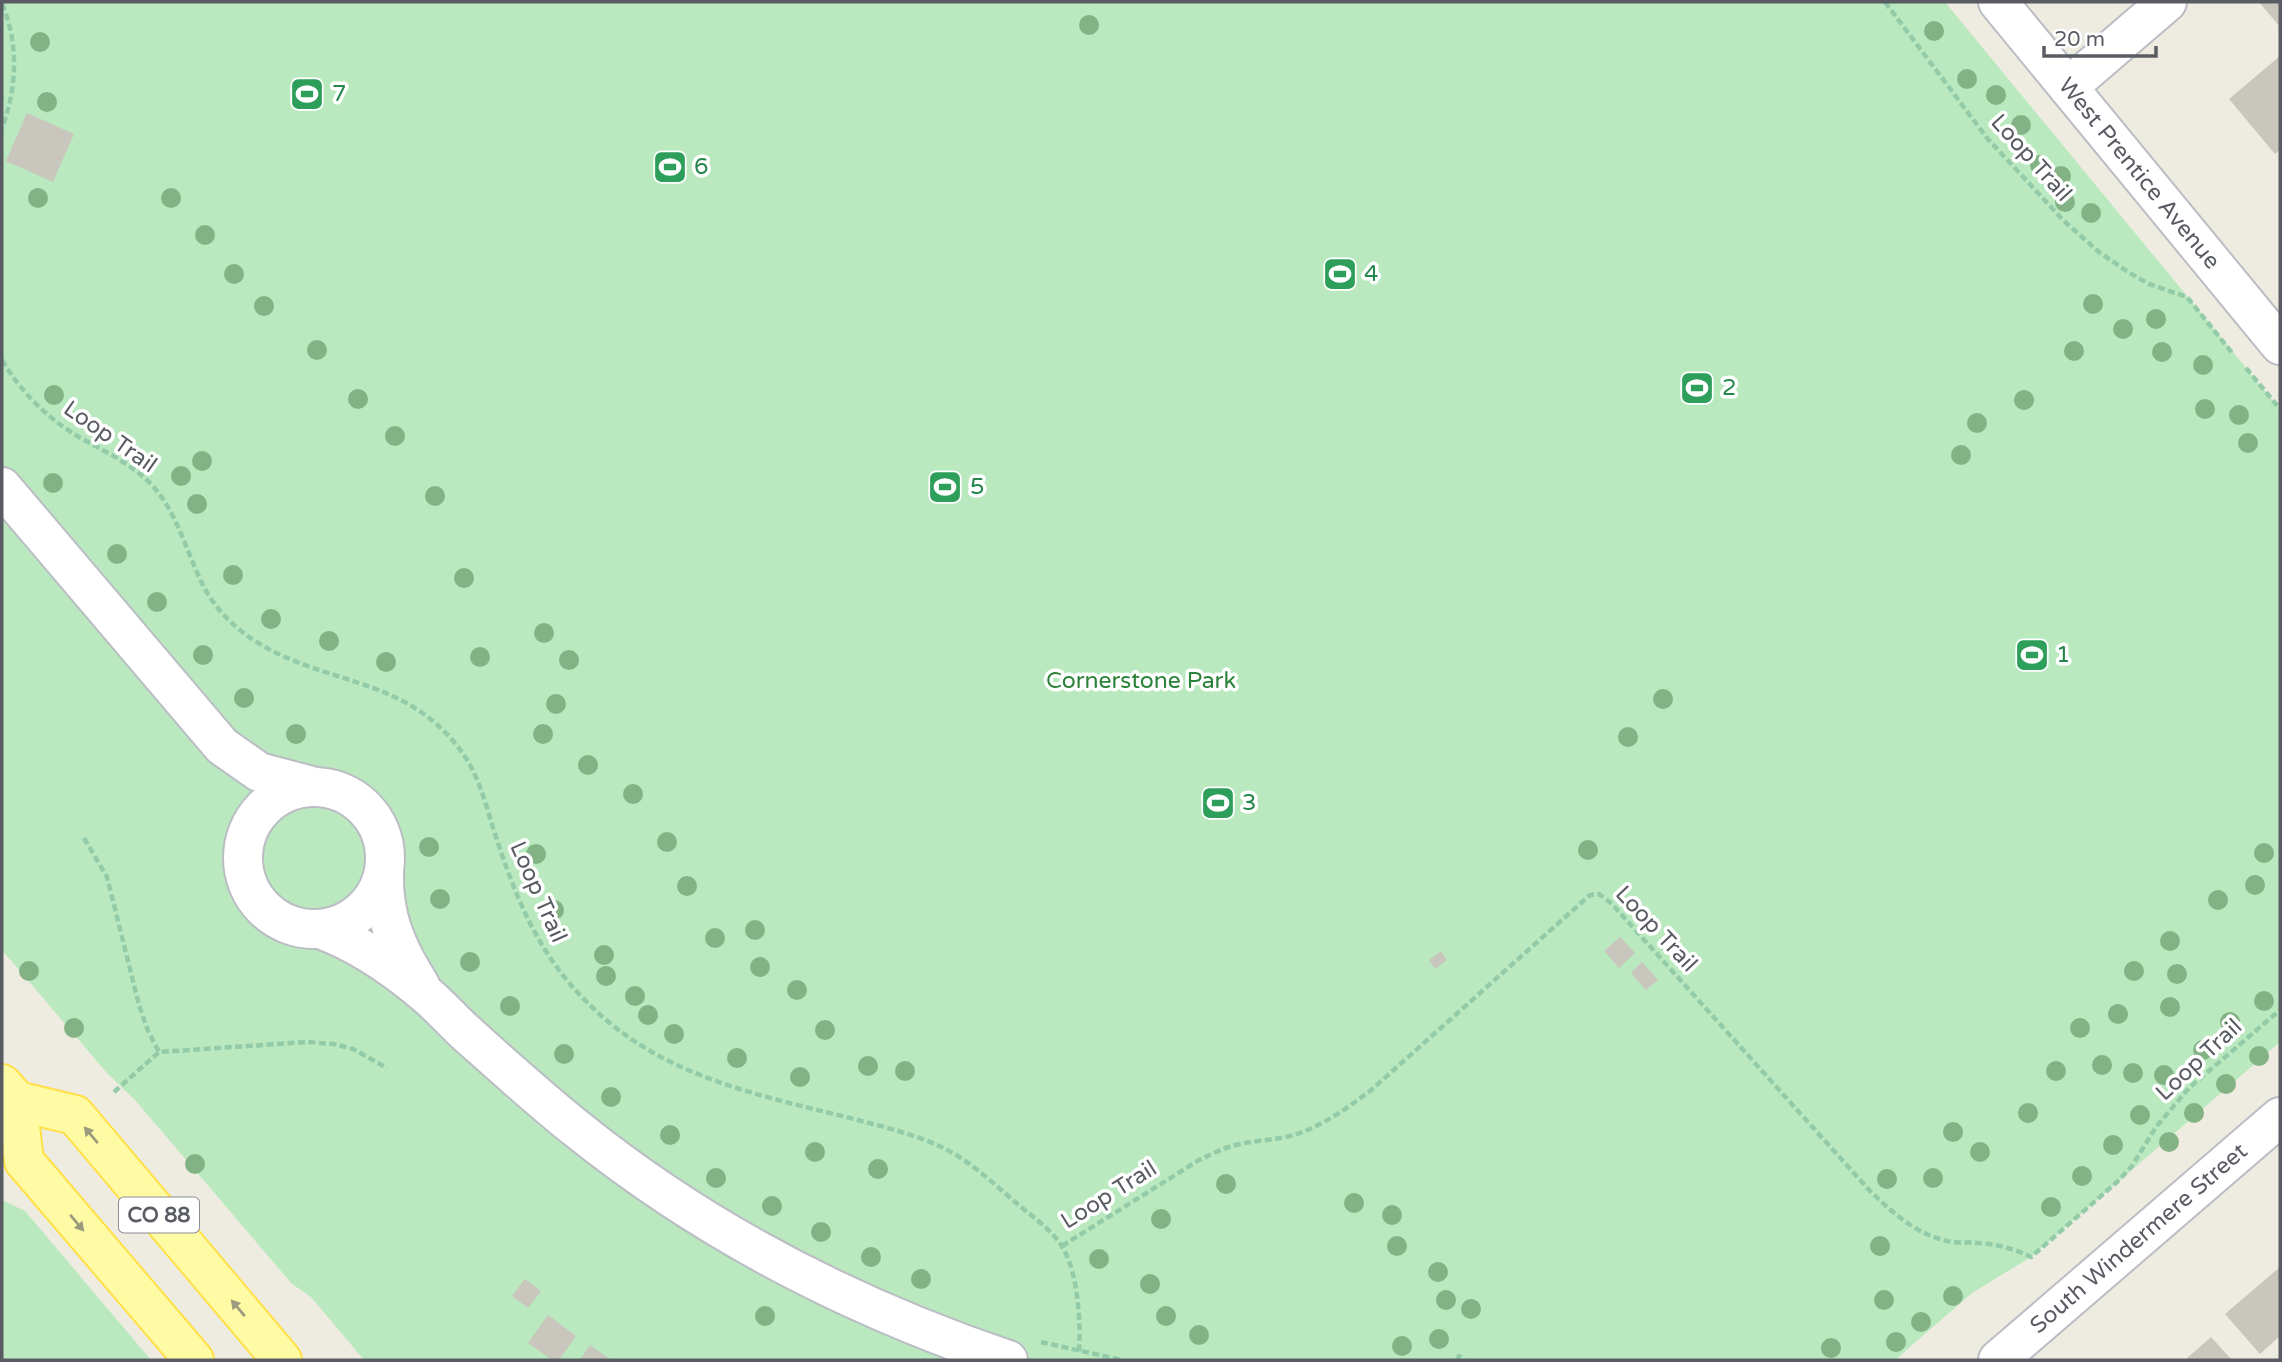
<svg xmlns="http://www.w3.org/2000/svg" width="2282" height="1362" font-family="'Varela Round',sans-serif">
<rect width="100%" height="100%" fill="#eeece0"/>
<g fill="#bae9bf">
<path d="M2 2H1945L2280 409V1042L2031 1257 1972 1293 1895 1360H364L311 1297 292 1284 135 1100 106 1072 2 950Z"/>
<path d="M2 1200 25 1211 151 1360H2Z"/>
</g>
<g fill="#c9c6bd">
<path d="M2259 2H2280V27Z"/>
<path d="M2280 56V150L2275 154 2229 99Z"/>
<path d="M27 113 74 134 53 182 6 161Z"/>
<path d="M1620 937 1635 953 1619 968 1604 951Z"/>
<path d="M1441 951 1447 960 1435 969 1429 960Z"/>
<path d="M1642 962 1658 980 1646 990 1631 973Z"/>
<path d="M2280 1267V1336L2260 1354 2225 1314Z"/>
<path d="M525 1279 541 1291 528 1308 512 1296Z"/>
<path d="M548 1315 576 1336 559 1360H552L528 1343Z"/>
<path d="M2211 1337 2232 1360H2185Z"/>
<path d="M590 1345 611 1360H580Z"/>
</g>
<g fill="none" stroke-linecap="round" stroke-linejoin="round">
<g stroke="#bbbdc4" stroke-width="42">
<g id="minor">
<path id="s1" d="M1998 2 2280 345"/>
<path d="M2068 87 2167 2"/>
<path d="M2 487 222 746 259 772 312 786"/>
<circle cx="314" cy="858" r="71"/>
<path d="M384 874C383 917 397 949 420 985"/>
<path d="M320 929C358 943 392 966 423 992 438 1004 451 1019 465 1032 502 1065 538 1098 577 1129 705 1232 854 1308 1008 1360"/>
<path id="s2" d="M1998 1360 2280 1117"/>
</g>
</g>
<g stroke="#ffe048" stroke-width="42">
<g id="major">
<path d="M2 1084 17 1101 24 1161 194 1360"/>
<path d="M17 1101 75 1115 282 1360"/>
</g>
</g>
<g stroke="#93caa8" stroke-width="4.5" stroke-dasharray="7 3.5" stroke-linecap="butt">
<path d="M1885 2 1987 138 2064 221 2099 252 2128 272 2149 284 2187 297 2233 354"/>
<path d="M2 4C19 43 17 89 2 128"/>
<path d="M2 360C21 392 47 418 79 437 104 451 130 463 151 484 177 512 185 548 201 581 211 604 232 626 252 639 321 685 402 675 458 747 480 774 486 808 497 840 522 916 548 972 611 1024 680 1080 766 1097 850 1118 880 1126 911 1133 939 1146 968 1159 992 1182 1015 1202 1030 1215 1050 1228 1061 1245 1078 1270 1081 1322 1079 1352"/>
<path d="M2246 368 2280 409"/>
<path d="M84 838 107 877 139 1005 148 1031 159 1052"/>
<path d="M114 1092 159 1052 307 1042 334 1044 353 1049 387 1068"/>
<path d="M1062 1246 1199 1160C1212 1154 1225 1147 1240 1144 1258 1140 1276 1140 1294 1135 1322 1126 1346 1109 1370 1091L1590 895 1599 894 1612 904 1870 1191C1894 1214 1918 1236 1952 1242 1961 1243 1970 1242 1979 1243 1997 1244 2015 1249 2031 1257L2117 1182 2132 1166 2156 1127 2189 1088 2280 1010"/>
<path d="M1041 1342 1122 1360"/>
<path d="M1457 1360 1459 1356 1465 1360"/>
</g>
<use href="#minor" stroke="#fff" stroke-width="38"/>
<use href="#major" stroke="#fffaa4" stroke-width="38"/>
</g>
<g fill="#83b284">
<circle cx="1089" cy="25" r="10"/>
<circle cx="1934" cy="31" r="10"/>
<circle cx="40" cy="42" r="10"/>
<circle cx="1967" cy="79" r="10"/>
<circle cx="1996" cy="95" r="10"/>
<circle cx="47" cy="102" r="10"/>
<circle cx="2021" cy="125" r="10"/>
<circle cx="2040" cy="165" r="10"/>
<circle cx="2061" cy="176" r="10"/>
<circle cx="38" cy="198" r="10"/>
<circle cx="171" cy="198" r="10"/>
<circle cx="2065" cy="202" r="10"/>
<circle cx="2091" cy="213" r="10"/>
<circle cx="205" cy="235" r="10"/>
<circle cx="234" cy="274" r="10"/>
<circle cx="2093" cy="304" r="10"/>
<circle cx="264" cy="306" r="10"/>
<circle cx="2156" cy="319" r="10"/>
<circle cx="2123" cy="329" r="10"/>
<circle cx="317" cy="350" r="10"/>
<circle cx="2074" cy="351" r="10"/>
<circle cx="2162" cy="352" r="10"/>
<circle cx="2203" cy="365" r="10"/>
<circle cx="54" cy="395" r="10"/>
<circle cx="358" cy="399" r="10"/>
<circle cx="2024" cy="400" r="10"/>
<circle cx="2205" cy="409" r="10"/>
<circle cx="2239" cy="415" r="10"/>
<circle cx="1977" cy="423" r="10"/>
<circle cx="395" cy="436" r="10"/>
<circle cx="2248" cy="443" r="10"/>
<circle cx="1961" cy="455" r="10"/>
<circle cx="202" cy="461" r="10"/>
<circle cx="181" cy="476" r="10"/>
<circle cx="53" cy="483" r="10"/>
<circle cx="435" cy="496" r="10"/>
<circle cx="197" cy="504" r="10"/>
<circle cx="117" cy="554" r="10"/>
<circle cx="233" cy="575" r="10"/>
<circle cx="464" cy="578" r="10"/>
<circle cx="157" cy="602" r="10"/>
<circle cx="271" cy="619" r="10"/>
<circle cx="544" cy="633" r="10"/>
<circle cx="329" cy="641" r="10"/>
<circle cx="203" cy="655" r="10"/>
<circle cx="480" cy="657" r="10"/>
<circle cx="569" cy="660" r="10"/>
<circle cx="386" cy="662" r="10"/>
<circle cx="244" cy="698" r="10"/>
<circle cx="1663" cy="699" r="10"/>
<circle cx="556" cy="704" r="10"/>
<circle cx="296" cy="734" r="10"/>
<circle cx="543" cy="734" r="10"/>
<circle cx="1628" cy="737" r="10"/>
<circle cx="588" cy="765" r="10"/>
<circle cx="633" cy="794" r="10"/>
<circle cx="667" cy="842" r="10"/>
<circle cx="429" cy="847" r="10"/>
<circle cx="1588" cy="850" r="10"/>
<circle cx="2264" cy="853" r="10"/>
<circle cx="536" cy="854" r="10"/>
<circle cx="2255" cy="885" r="10"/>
<circle cx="687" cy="886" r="10"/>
<circle cx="440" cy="899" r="10"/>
<circle cx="2218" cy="900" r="10"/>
<circle cx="554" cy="910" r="10"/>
<circle cx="755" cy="930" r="10"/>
<circle cx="715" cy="938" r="10"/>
<circle cx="2170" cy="941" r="10"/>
<circle cx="604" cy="955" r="10"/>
<circle cx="470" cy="962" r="10"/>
<circle cx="760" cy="967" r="10"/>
<circle cx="29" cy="971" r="10"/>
<circle cx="2134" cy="971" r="10"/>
<circle cx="2177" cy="974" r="10"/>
<circle cx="606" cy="976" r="10"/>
<circle cx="797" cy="990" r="10"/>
<circle cx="635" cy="996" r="10"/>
<circle cx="2264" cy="1001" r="10"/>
<circle cx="510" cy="1006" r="10"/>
<circle cx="2170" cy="1007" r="10"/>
<circle cx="2118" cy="1014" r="10"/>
<circle cx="648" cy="1015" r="10"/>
<circle cx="2230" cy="1022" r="10"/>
<circle cx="74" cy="1028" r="10"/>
<circle cx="2080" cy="1028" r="10"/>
<circle cx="825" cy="1030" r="10"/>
<circle cx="674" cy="1034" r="10"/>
<circle cx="2203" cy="1050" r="10"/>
<circle cx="564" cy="1054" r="10"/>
<circle cx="2259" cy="1056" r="10"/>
<circle cx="737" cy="1058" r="10"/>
<circle cx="2102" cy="1065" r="10"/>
<circle cx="868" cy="1066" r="10"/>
<circle cx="905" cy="1071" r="10"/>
<circle cx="2056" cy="1071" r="10"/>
<circle cx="2133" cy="1073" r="10"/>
<circle cx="2164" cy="1075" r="10"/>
<circle cx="800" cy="1077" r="10"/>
<circle cx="2226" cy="1084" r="10"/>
<circle cx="611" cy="1097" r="10"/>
<circle cx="2028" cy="1113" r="10"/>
<circle cx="2194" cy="1113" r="10"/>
<circle cx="2140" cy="1115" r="10"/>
<circle cx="1953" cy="1132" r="10"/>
<circle cx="670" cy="1135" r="10"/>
<circle cx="2169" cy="1142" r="10"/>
<circle cx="2113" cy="1145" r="10"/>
<circle cx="815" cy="1152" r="10"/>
<circle cx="1980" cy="1152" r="10"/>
<circle cx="195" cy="1164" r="10"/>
<circle cx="878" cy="1169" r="10"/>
<circle cx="2082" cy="1176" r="10"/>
<circle cx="716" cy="1178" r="10"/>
<circle cx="1933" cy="1178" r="10"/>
<circle cx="1887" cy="1179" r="10"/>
<circle cx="1226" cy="1184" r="10"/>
<circle cx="1354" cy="1203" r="10"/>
<circle cx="772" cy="1206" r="10"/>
<circle cx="2051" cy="1207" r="10"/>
<circle cx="1392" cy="1215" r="10"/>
<circle cx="1161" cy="1219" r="10"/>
<circle cx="821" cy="1232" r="10"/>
<circle cx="1397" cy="1246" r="10"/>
<circle cx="1880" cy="1246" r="10"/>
<circle cx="871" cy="1257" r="10"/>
<circle cx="1099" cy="1259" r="10"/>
<circle cx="1438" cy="1272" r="10"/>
<circle cx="921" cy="1279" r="10"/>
<circle cx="1150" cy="1284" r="10"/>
<circle cx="1953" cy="1296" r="10"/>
<circle cx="1446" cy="1300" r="10"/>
<circle cx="1884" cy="1300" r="10"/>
<circle cx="1471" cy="1309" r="10"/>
<circle cx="765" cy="1316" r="10"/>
<circle cx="1166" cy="1316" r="10"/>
<circle cx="1921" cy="1322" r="10"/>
<circle cx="1199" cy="1335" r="10"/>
<circle cx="1439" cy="1339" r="10"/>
<circle cx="1896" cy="1342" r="10"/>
<circle cx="1402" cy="1346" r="10"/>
<circle cx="1831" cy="1348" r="10"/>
</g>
<defs><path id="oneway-solid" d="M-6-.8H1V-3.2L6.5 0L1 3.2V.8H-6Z" transform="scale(1.75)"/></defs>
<g fill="#9b9b7d">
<use href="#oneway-solid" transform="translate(91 1135) rotate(-130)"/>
<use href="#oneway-solid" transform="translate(77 1223) rotate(50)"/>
<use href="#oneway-solid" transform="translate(238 1308) rotate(-130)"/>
</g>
<defs>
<g id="stadium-square" transform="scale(1.75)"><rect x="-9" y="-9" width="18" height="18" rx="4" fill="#2e9e5b" stroke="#fff"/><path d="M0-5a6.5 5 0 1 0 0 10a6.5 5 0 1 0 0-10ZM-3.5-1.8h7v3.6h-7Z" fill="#fff"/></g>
</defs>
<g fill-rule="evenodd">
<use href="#stadium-square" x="307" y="94"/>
<use href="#stadium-square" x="670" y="167"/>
<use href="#stadium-square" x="1340" y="274"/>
<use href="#stadium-square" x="1697" y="388"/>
<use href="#stadium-square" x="945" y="487"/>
<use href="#stadium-square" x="2032" y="655"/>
<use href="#stadium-square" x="1218" y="803"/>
</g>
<g text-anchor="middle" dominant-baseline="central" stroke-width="7" stroke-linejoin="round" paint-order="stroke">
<rect fill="#fff" stroke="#8b8d92" stroke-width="2" x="119" y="1197.5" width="80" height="35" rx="5"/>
<g font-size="21" font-weight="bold" fill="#595c63">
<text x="159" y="1215">CO 88</text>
</g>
<g font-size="23" fill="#27864d" stroke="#fff" text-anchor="start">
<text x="332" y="94">7</text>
<text x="694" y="167">6</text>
<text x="1364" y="274">4</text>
<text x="1722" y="388">2</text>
<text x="970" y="487">5</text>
<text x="2056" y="655">1</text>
<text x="1242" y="803">3</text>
</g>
<g font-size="23" fill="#595c63" stroke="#fff">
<text transform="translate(2031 158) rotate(48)">Loop Trail</text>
<text stroke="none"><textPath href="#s1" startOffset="222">West Prentice Avenue</textPath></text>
<text transform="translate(110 437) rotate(35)">Loop Trail</text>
<text transform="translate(538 892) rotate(66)">Loop Trail</text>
<text transform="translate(1656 929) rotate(47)">Loop Trail</text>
<text transform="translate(2199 1060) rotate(-43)">Loop Trail</text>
<text transform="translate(1109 1195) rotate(-32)">Loop Trail</text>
<text stroke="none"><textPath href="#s2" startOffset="186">South Windermere Street</textPath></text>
</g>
<g font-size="23" fill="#2b8239" stroke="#fff">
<text x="1141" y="681">Cornerstone Park</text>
</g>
</g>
<rect width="2282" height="1362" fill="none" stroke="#595c63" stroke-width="7"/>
<path d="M2044 46v10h112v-10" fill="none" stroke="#595c63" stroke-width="3.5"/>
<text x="2054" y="46" font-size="21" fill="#595c63" stroke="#ffffff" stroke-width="5" paint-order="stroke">20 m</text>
</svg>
